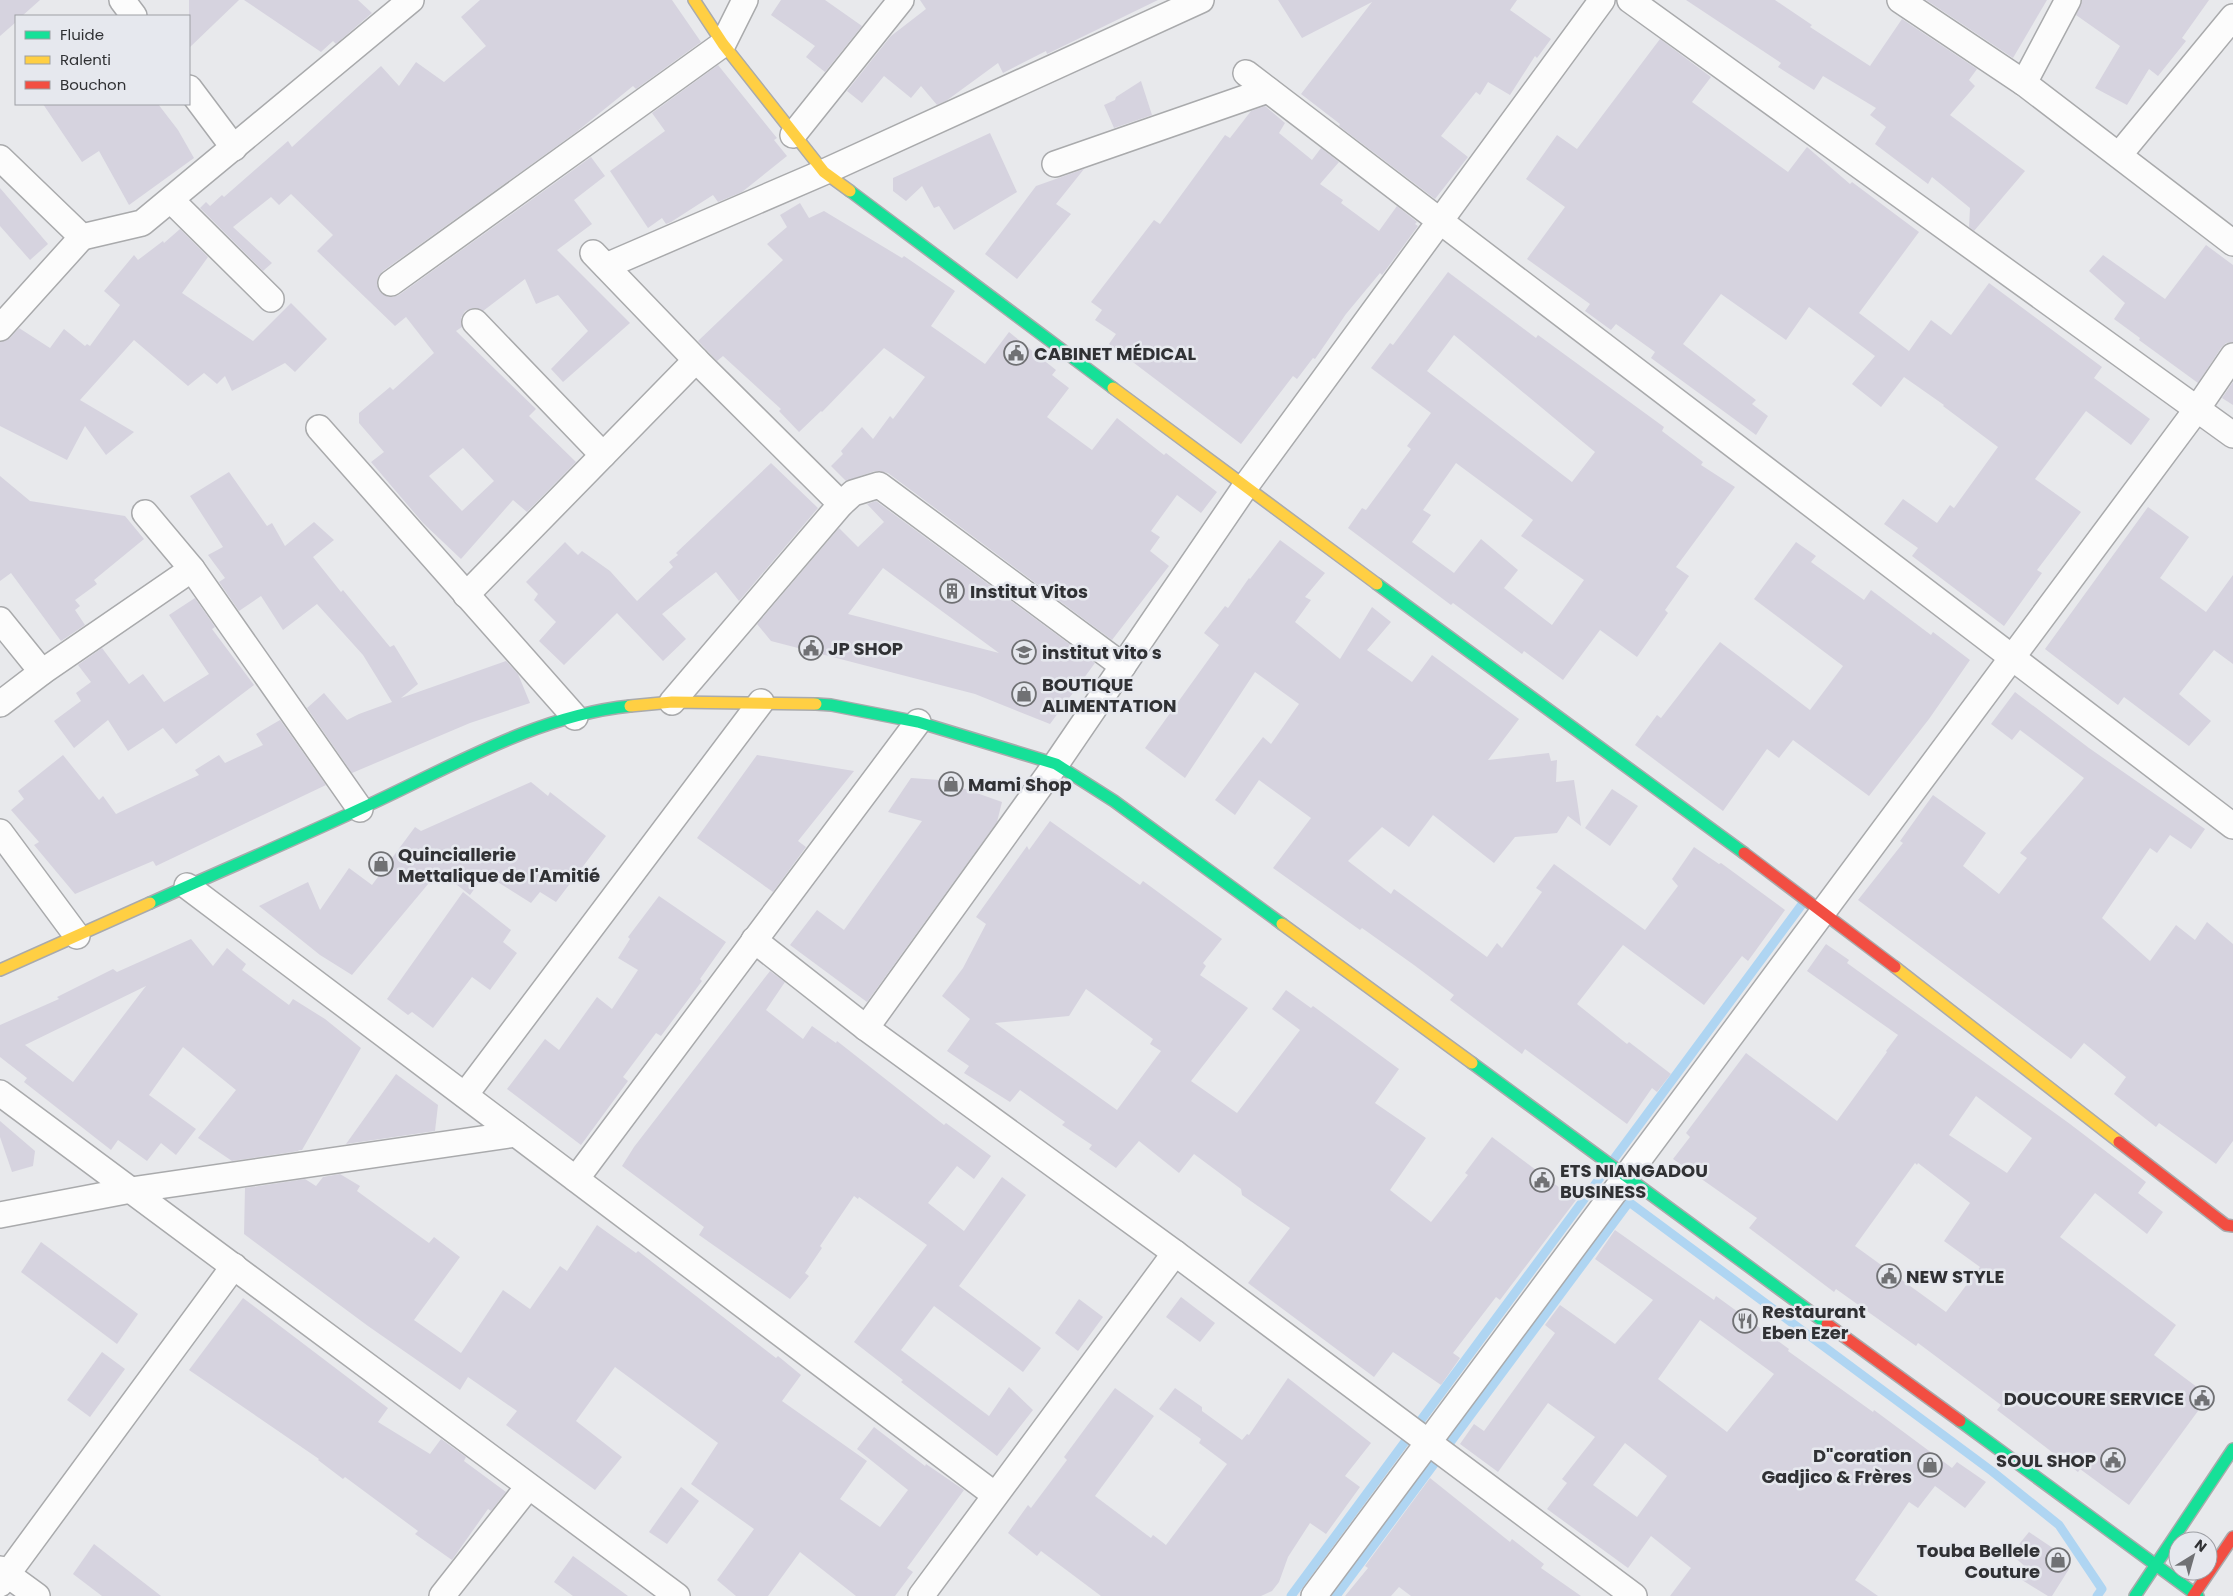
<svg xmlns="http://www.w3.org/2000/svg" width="2233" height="1596" font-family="Poppins,sans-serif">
<rect width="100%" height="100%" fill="#e8e9ec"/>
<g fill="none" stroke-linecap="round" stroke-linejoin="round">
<g stroke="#afd5f2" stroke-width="9">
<path d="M1291 1596 1803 903"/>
<path d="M1336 1596 1629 1202 1993 1472 2059 1525 2102 1589 2097 1596"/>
</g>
</g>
<g fill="#d6d3df" fill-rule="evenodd">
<path d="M0 0H40L22 16H16V22L0 36Z"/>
<path d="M189 0H239L189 48Z"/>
<path d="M244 0H358L372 13 336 44 333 41 321 52Z"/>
<path d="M480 0H672L701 42 636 89 633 86 575 133 383 271 378 277 377 284 380 292 386 296 392 297 399 295 591 157 605 176 574 200 592 224 557 250 630 323 563 382 551 369 588 331 558 295 536 304 525 279 483 311 472 308 465 311 461 318 462 327 456 331 536 409 529 416 576 462 527 512 513 500 461 559 423 523 371 462 384 452 359 423V413L390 387 393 390 434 353 406 317 395 326 317 251 333 235 291 194 279 205 271 197 233 227 272 263 263 271 200 208 206 202 210 206 222 195 224 197 288 141 292 147 381 66 399 86 416 62 444 82 486 46 461 17ZM463 448 494 481 462 511 429 476Z"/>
<path d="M781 0H825L862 26 825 72 806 57 815 46 771 15Z"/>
<path d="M920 0H1158L1047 54 1046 51 1003 73 998 63 946 101 937 105 921 86 911 98 884 76 862 103 847 91 891 36 926 9Z"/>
<path d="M1278 0H1517L1510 10 1551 39 1537 58 1535 56 1510 95 1488 82 1480 95 1476 92 1441 136 1468 157 1435 199 1339 126 1340 124 1301 94 1372 2 1302 38Z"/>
<path d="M1686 0H1775L1812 25 1810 27 1870 66 1902 19 1977 69 1969 80 1975 86 1950 115 2025 171 1974 231 1969 227 1970 208 1932 177 1928 184 1875 144 1886 127 1870 115 1876 108 1823 76 1814 90 1778 67 1781 63Z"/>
<path d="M1926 0H2047L2013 58Z"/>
<path d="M2082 0H2209L2182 38 2186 41 2158 76 2149 69 2127 105 2095 88 2120 46 2076 15Z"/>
<path d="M1660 39 1711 77 1692 102 1788 172 1807 147 1850 184 1852 182 1919 232 1859 313 1909 351 1931 320 1951 335 1989 283 2102 367 2094 378 2150 419 2131 445 2086 411 2035 479 2081 512 2037 570 2042 573 2004 626 1912 556 1918 548 1884 524 1903 499 1937 523 1950 505 1954 508 1998 447 1943 406 1944 405 1904 377 1881 407 1852 384 1875 356 1809 307 1786 340 1721 294 1683 344 1756 400 1752 404 1768 416 1756 435 1651 358 1655 352 1616 324 1611 330 1585 311 1590 304 1527 259 1565 207 1526 179 1557 135 1577 149Z"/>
<path d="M718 65 772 132 777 138 774 140 787 156 742 192 718 202 713 195 671 222 666 224 662 218 648 228 610 171 665 131 652 113Z"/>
<path d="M1141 81 1152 115 1114 128 1104 105 1115 100 1116 97Z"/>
<path d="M43 104H158L178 130 194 158 129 205 99 151 82 162Z"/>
<path d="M1265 106 1285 123 1279 133 1312 160 1321 148 1339 162 1320 184 1343 200 1341 203 1379 231 1397 206 1417 222 1415 224 1418 226 1382 275 1380 273 1346 314 1315 359 1313 358 1297 379 1293 376 1241 444 1109 344 1116 334 1095 320 1102 310 1091 302 1154 220 1160 224 1225 135 1230 138 1251 111Z"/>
<path d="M990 133 1017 192 954 230 939 206 934 208 922 186 906 201 893 191V178Z"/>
<path d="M1084 169 1056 204 1071 214 1017 279 985 254 1036 186Z"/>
<path d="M0 188 48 244 30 260 0 226Z"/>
<path d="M800 203 809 218 824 211 902 258 904 256 955 291 931 326 985 364 1009 332 1056 370 1052 375 1069 388 1047 417 1092 450 1117 418 1164 455 1166 453 1217 492 1201 513 1177 495 1151 531 1160 537 1150 551 1169 566 1112 640 888 473 875 471 846 481 831 466 843 454 841 451 862 427 873 439 890 416 893 419 925 377 884 348 822 412 821 411 799 432 779 411 781 409 723 356 717 361 698 341 783 260 767 244 787 227 780 215Z"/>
<path d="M180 229 208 257 182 293 253 341 291 303 327 339 295 372 285 363 232 391 225 376 217 384 204 373 188 386 134 340 80 400 134 432 106 455 85 426 67 460 0 426V342L10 338 19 328 50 348 64 329 85 346 87 344 90 346 120 305 104 291 134 255 138 260 163 241 164 243Z"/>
<path d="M2206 245 2233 265V342L2226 343 2221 348 2198 383 2139 340 2140 338 2114 319 2125 303 2089 271 2103 255 2165 299Z"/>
<path d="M1448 272 1536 338 1538 335 1664 427 1662 431 1703 462 1701 465 1735 487 1676 567 1689 576 1665 610 1668 613 1637 657 1600 630 1563 680 1524 651 1522 654 1453 603 1451 605 1348 528 1362 508 1366 510 1411 449 1407 446 1431 413 1371 368 1390 343 1393 345ZM1454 335 1595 452 1572 482 1427 371ZM1456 463 1533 520 1521 536 1584 580 1552 625 1504 588 1518 570 1481 539 1454 573 1412 542 1431 515 1423 510Z"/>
<path d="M2233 382V405L2222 398Z"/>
<path d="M771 463 818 508 739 601 716 572 662 614 686 639 663 661 617 613 564 665 539 641 556 622 534 600 538 594 526 582 565 542 578 555 582 551 610 571 637 601 673 567 669 562 678 555 676 553Z"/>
<path d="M229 472 267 526 272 523 285 546 314 522 334 540 313 557 341 592 343 590 390 647 394 645 418 684 401 698 506 661 518 674 530 703 470 723 352 773 307 708 324 693 347 720 359 714 392 702 363 655 317 604 283 630 261 596 239 611 219 582 225 578 208 555 223 547 190 496Z"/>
<path d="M0 476 30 501 125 516 144 539 94 580 97 584 75 600 80 606 75 610 85 625 61 641 11 573 0 581Z"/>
<path d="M876 501 1095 663 1050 724 975 694 771 641 757 624 839 528 858 547 884 522 867 504ZM883 568 999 653 848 614Z"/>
<path d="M2148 507 2189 537 2160 578 2206 612 2233 575V664L2214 650 2179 694 2211 721 2189 746 2124 697 2118 705 2045 649Z"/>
<path d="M1280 540 1325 573 1305 597 1311 600 1295 622 1340 659 1372 607 1391 622 1367 650 1412 682 1432 655 1519 719 1488 760 1549 753 1551 761 1557 760 1556 782 1574 780 1581 826 1568 816 1557 833 1515 837 1494 863 1433 815 1409 847 1382 827 1348 861 1391 894 1394 889 1487 957 1497 943 1502 948 1542 892 1536 888 1554 864 1645 930 1678 886 1672 879 1694 847 1719 864 1721 863 1785 910 1748 961 1742 956 1704 1005 1623 945 1577 1004 1627 1044 1629 1042 1671 1074 1657 1092 1652 1088 1627 1124 1525 1049 1522 1054 1450 1000 1454 995 1414 965 1362 928 1360 930 1273 868 1311 818 1259 780 1235 815 1215 800 1263 737 1271 744 1299 704 1255 672 1185 778 1145 748 1219 645 1204 633 1225 606 1228 608 1249 578 1250 579Z"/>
<path d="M1796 542 1816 556 1811 562 1864 600 1871 590 1931 635 1933 632 1970 660 1929 719 1869 796 1793 740 1779 758 1767 749 1723 811 1635 745 1657 715 1661 718 1720 642 1810 710 1843 666 1754 599Z"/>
<path d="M195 598 215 627 212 629 254 685 176 744 163 728 128 751 108 720 74 748 54 721 81 701 76 693 91 682 78 665 102 648 129 684 143 674 164 702 209 674 169 615Z"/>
<path d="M2015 692 2089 748 2205 829 2191 849 2170 835 2157 853 2150 848 2102 918 2150 961 2176 925 2195 940 2207 922 2233 944V1141L2216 1164 2159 1123 2156 1127 2114 1094 2126 1077 2084 1043 2071 1059 1858 900 1903 843 1900 841 1933 795 1986 833 1963 866 1999 894 2027 858 2020 853 2084 778 2020 730 2012 740 1991 724Z"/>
<path d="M280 720 326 785 156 866 153 861 75 894 34 845 39 842 11 810 24 799 18 791 63 755 99 800 103 796 116 814 199 775 195 770 219 755 225 763 263 745 256 734Z"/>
<path d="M757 755 854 771 798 841 806 847 773 892 697 838Z"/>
<path d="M911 778 940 780 1002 802 997 822 867 1002 790 945 817 910 844 930 922 821 888 812Z"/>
<path d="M531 782 548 796 550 792 606 836 556 902 540 892 531 903 485 874 470 895 439 871 352 975 320 955 259 906 308 882 320 910 349 868 372 885 415 827 421 831Z"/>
<path d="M1612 789 1638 806 1610 846 1585 828Z"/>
<path d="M1050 821 1140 885 1143 881 1222 939 1203 963 1206 966 1200 975 1248 1008 1191 1081 1237 1113 1300 1030 1272 1009 1286 990 1311 1008 1313 1006 1399 1069 1375 1103 1426 1138 1390 1190 1431 1222 1468 1175 1465 1173 1492 1137 1576 1200 1500 1300 1496 1297 1453 1353 1460 1358 1441 1385 1393 1352 1374 1377 1248 1283 1290 1228 1242 1195 1241 1189 1194 1154 1179 1173 1139 1141 1116 1168 1089 1149 1092 1145 1062 1125 1065 1122 1020 1090 1010 1102 964 1073 969 1066 947 1051 970 1019 942 996 963 968 986 924 976 917 1027 846 1029 850ZM1086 989 1153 1039 1150 1044 1161 1051 1117 1110 995 1023 1069 1016Z"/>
<path d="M463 892 511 930 503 942 517 953 490 990 472 977 433 1028 412 1012 408 1015 387 999Z"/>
<path d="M659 896 726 942 700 979 702 981 661 1036 656 1033 623 1077 628 1081 581 1145 507 1089 545 1039 559 1050 597 997 612 1009 638 970 618 958 630 939 628 937Z"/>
<path d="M191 939 213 966 227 948 246 964 242 970 289 1005 293 999 325 1019 361 1048 302 1150H298L299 1151 232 1161 198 1138 236 1090 183 1047 149 1095 196 1129 176 1155 161 1143 147 1161 118 1140 111 1150 24 1082 27 1078 0 1057V1025L59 999 57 997 113 969 117 972ZM146 986 73 1082 25 1045Z"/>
<path d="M1826 944 1849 960 1847 963 2070 1124 2146 1182 2138 1193 2163 1212 2147 1234 2095 1193 2060 1237 2176 1325 2154 1355 2209 1396 2129 1505 2080 1469 2078 1472 1997 1410 2001 1405 1918 1343 1916 1346 1836 1289 1834 1292 1749 1228 1757 1218 1673 1159 1690 1137 1686 1133 1746 1053 1837 1121 1887 1052 1886 1051 1898 1035 1807 971ZM1976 1096 2032 1138 2007 1173 1949 1135ZM1915 1163 1917 1165 1918 1163 1970 1203 1944 1241 1980 1267 1946 1312 1855 1246Z"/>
<path d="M770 971 785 982 766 1010 803 1039 812 1026 836 1043 837 1041 944 1125 946 1123 991 1156 974 1179 957 1166 928 1203 964 1231 1002 1177 1026 1195 959 1286 1041 1348 1023 1372 934 1306 901 1350 989 1416 1009 1387 1033 1410 997 1456 901 1382 903 1380 854 1342 927 1245 859 1197 858 1199 854 1196 820 1246 822 1248 805 1273 809 1276 790 1299 699 1235 704 1227 622 1166 634 1147Z"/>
<path d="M396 1074 438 1105 435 1131 346 1144Z"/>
<path d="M0 1121 35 1151 33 1166 12 1172 0 1137Z"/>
<path d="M340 1174 360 1186 357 1191 429 1243 434 1237 460 1257 414 1320 461 1353 503 1290 530 1309 560 1266 567 1271 597 1225 636 1253 638 1251 776 1358 778 1356 801 1375 782 1401 867 1461 840 1499 880 1527 908 1490 857 1449 874 1427 925 1466 926 1464 964 1490 907 1568 913 1572 895 1596H856L800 1552 768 1596H736L717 1580 754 1529 691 1484 718 1443 615 1367 576 1421 622 1457 595 1490 506 1425 517 1411 468 1377 460 1390 368 1326 244 1234 245 1188 305 1179 316 1186 323 1177Z"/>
<path d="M1615 1230 1714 1300 1716 1296 1789 1349 1788 1351 1873 1412 1874 1410 1952 1468 1957 1462 1986 1482 1965 1508 1935 1486 1918 1508 1909 1502 1855 1580 1878 1596H1670L1691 1568 1651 1536 1628 1568 1547 1509 1567 1483 1562 1479 1595 1437 1548 1403 1498 1472 1460 1444 1474 1424 1484 1431 1555 1333 1545 1325 1560 1305 1615 1344 1653 1300 1595 1259ZM1700 1320 1774 1374 1727 1432 1658 1379ZM1625 1443 1667 1476 1637 1517 1593 1485Z"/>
<path d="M41 1242 138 1314 117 1344 21 1272Z"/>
<path d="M1181 1297 1215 1323 1200 1342 1166 1317Z"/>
<path d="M243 1298 388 1408 378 1422 430 1454 441 1439 466 1457 464 1461 506 1492 491 1511 488 1509 452 1560 415 1534 418 1531 345 1477 343 1479 318 1460 319 1459 189 1370Z"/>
<path d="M1079 1299 1103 1317 1078 1351 1055 1333Z"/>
<path d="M102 1352 125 1369 90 1417 67 1400Z"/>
<path d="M1288 1378 1371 1443 1345 1476 1360 1487 1326 1534 1310 1523 1288 1557 1279 1582 1272 1591 1261 1596H1101L1041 1551 1037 1556 1008 1533 1028 1505 1031 1508 1067 1460 1064 1457 1115 1388 1154 1416 1095 1496 1151 1538 1153 1535 1166 1545 1227 1464 1199 1443 1201 1439 1159 1409 1175 1388 1202 1407V1411L1242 1440 1247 1434 1249 1435Z"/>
<path d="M1430 1478 1510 1542 1512 1539 1544 1564 1541 1568 1581 1596H1411L1399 1587 1391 1596H1345L1368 1568 1365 1566Z"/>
<path d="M681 1487 699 1501 667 1544 649 1532Z"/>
<path d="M2029 1532 2066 1557 2069 1569 2052 1596H2048L2022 1580 2029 1570 2011 1554Z"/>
<path d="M94 1544 161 1596H102L73 1574Z"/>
<path d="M573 1556 628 1596H573L554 1582Z"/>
</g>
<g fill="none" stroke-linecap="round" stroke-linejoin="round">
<g stroke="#a9aaac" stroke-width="28">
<g id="street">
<path d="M122 0 134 16"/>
<path d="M1630 0 2233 435"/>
<path d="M1900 0 2024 83 2233 243"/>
<path d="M1246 73 2233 826"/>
<path d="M2024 83 2068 0"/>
<path d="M189 88 234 148"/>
<path d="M793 135 901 0"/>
<path d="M2119 155 2233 17"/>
<path d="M0 158 82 237 142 223 411 0"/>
<path d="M1055 164 1268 90"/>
<path d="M171 200 271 299"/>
<path d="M593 253 696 360 841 504"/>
<path d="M606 266 824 172 1201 0"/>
<path d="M391 283 723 44 745 0"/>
<path d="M475 322 603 455"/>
<path d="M0 328 82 237"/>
<path d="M319 428 575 717"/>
<path d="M145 513 192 569 360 809"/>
<path d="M466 595 696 360"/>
<path d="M0 620 42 672"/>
<path d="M672 702 841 504 853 493 879 485 1123 666"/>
<path d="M0 704 42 672 192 569"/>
<path d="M0 832 77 936"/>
<path d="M187 886 995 1495"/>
<path d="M754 940 866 1028 1175 1253 1634 1596"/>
<path d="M866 1028 1056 764 1245 487 1602 0"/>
<path d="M0 1093 677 1596"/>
<path d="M465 1095 761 702"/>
<path d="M576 1179 918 722"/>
<path d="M0 1215 131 1190 516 1134"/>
<path d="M0 1569 37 1596"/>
<path d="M0 1584 234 1266"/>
<path d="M442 1596 528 1487"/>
<path d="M921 1596 1175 1253"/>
<path d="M1314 1596 2197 409 2233 356"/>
</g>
</g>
<g stroke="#a9aaac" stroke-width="14">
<g id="fast">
<path d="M850 191 1113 388"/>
<path d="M1377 584 1744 853"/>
<path d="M816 704 831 705 918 722 1056 764 1114 801 1282 924"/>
<path d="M150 903C225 869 301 837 375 802 456 764 540 715 630 706"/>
<path d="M1472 1063 1827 1324"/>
<path d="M1960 1421 2198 1596"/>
<path d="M2135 1596 2233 1449"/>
</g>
</g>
<g stroke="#a9aaac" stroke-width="14">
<g id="slow">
<path d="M694 0 723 44 824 172 850 191"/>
<path d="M1113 388 1377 584"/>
<path d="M630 706 672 702 816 704"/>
<path d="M1282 924 1472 1063"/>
<path d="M1895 967 2119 1142"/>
<path d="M0 970 150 903"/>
</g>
</g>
<g stroke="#a9aaac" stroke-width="14">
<g id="jam">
<path d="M1744 853 1895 967"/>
<path d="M2119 1142 2226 1225 2233 1226"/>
<path d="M1827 1324 1960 1421"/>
<path d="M2193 1596 2233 1537"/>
</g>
</g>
<use href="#street" stroke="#fcfcfc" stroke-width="25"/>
<use href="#fast" stroke="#16e098" stroke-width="11"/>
<use href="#slow" stroke="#ffcf43" stroke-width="11"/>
<use href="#jam" stroke="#f24e42" stroke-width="11"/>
</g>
<defs>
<g id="civic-ring" transform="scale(1.25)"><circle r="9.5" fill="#e6e8ee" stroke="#707174" stroke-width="1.5"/><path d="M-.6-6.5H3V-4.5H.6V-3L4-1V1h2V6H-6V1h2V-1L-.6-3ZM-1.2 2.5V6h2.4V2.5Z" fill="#707174"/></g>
<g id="building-ring" transform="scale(1.25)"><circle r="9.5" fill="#e6e8ee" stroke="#707174" stroke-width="1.5"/><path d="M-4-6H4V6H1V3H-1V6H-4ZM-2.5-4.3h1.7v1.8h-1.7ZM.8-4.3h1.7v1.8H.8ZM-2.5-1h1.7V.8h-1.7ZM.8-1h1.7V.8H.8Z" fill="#707174"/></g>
<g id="university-ring" transform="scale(1.25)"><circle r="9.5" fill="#e6e8ee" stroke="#707174" stroke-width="1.5"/><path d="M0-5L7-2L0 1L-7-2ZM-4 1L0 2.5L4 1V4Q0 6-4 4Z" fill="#707174"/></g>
<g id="shop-ring" transform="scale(1.25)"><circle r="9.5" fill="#e6e8ee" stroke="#707174" stroke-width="1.5"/><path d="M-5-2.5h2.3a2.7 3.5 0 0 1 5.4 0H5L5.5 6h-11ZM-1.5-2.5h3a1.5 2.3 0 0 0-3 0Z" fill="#707174"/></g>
<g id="restaurant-ring" transform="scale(1.25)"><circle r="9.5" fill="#e6e8ee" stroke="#707174" stroke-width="1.5"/><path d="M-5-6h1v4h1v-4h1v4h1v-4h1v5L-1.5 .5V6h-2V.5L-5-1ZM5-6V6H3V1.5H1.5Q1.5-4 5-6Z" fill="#707174"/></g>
</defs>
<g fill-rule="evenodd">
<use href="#civic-ring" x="1016" y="353"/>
<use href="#building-ring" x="952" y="591"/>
<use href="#civic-ring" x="811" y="648"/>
<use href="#university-ring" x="1024" y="652"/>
<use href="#shop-ring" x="1024" y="694"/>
<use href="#shop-ring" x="951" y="784"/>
<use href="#shop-ring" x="381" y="864"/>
<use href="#civic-ring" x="1542" y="1180"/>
<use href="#civic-ring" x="1889" y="1276"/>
<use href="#restaurant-ring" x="1745" y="1321"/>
<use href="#civic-ring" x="2202" y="1398"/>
<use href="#civic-ring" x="2113" y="1460"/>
<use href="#shop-ring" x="1930" y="1465"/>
<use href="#shop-ring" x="2058" y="1560"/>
</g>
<g text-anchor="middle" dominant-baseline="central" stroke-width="5" stroke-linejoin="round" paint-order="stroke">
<g font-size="18" font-weight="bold" fill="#303134" stroke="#e6e8ee" text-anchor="start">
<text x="1034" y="353">CABINET MÉDICAL</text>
<text x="970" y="591">Institut Vitos</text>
<text x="828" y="648">JP SHOP</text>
<text x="1042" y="652">institut vito s</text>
<text x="1042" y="684">BOUTIQUE<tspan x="1042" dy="21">ALIMENTATION</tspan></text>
<text x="968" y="784">Mami Shop</text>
<text x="398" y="854">Quinciallerie<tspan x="398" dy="21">Mettalique de l'Amitié</tspan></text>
<text x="1560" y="1170">ETS NIANGADOU<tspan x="1560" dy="21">BUSINESS</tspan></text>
<text x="1906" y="1276">NEW STYLE</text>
<text x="1762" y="1311">Restaurant<tspan x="1762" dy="21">Eben Ezer</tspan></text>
<text x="2184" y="1398" text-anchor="end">DOUCOURE SERVICE</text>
<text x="1912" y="1455" text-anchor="end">D"coration<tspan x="1912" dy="21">Gadjico &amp; Frères</tspan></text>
<text x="2096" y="1460" text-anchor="end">SOUL SHOP</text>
<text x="2040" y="1550" text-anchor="end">Touba Bellele<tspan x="2040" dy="21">Couture</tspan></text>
</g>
</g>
<rect x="15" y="15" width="175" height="90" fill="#e6e8ee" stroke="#9d9fa4"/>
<rect x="25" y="31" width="25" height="8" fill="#16e098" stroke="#9d9fa4"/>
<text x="60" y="40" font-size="15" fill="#303134">Fluide</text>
<rect x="25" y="56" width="25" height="8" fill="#ffcf43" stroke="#9d9fa4"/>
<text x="60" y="65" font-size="15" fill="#303134">Ralenti</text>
<rect x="25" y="81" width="25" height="8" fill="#f24e42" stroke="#9d9fa4"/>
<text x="60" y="90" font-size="15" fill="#303134">Bouchon</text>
<g transform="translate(2193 1556) rotate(37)"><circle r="24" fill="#e6e8ee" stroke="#9d9fa4"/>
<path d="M0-4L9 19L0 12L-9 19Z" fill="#707174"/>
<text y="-8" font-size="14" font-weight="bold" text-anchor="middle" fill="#303134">N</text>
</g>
</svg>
